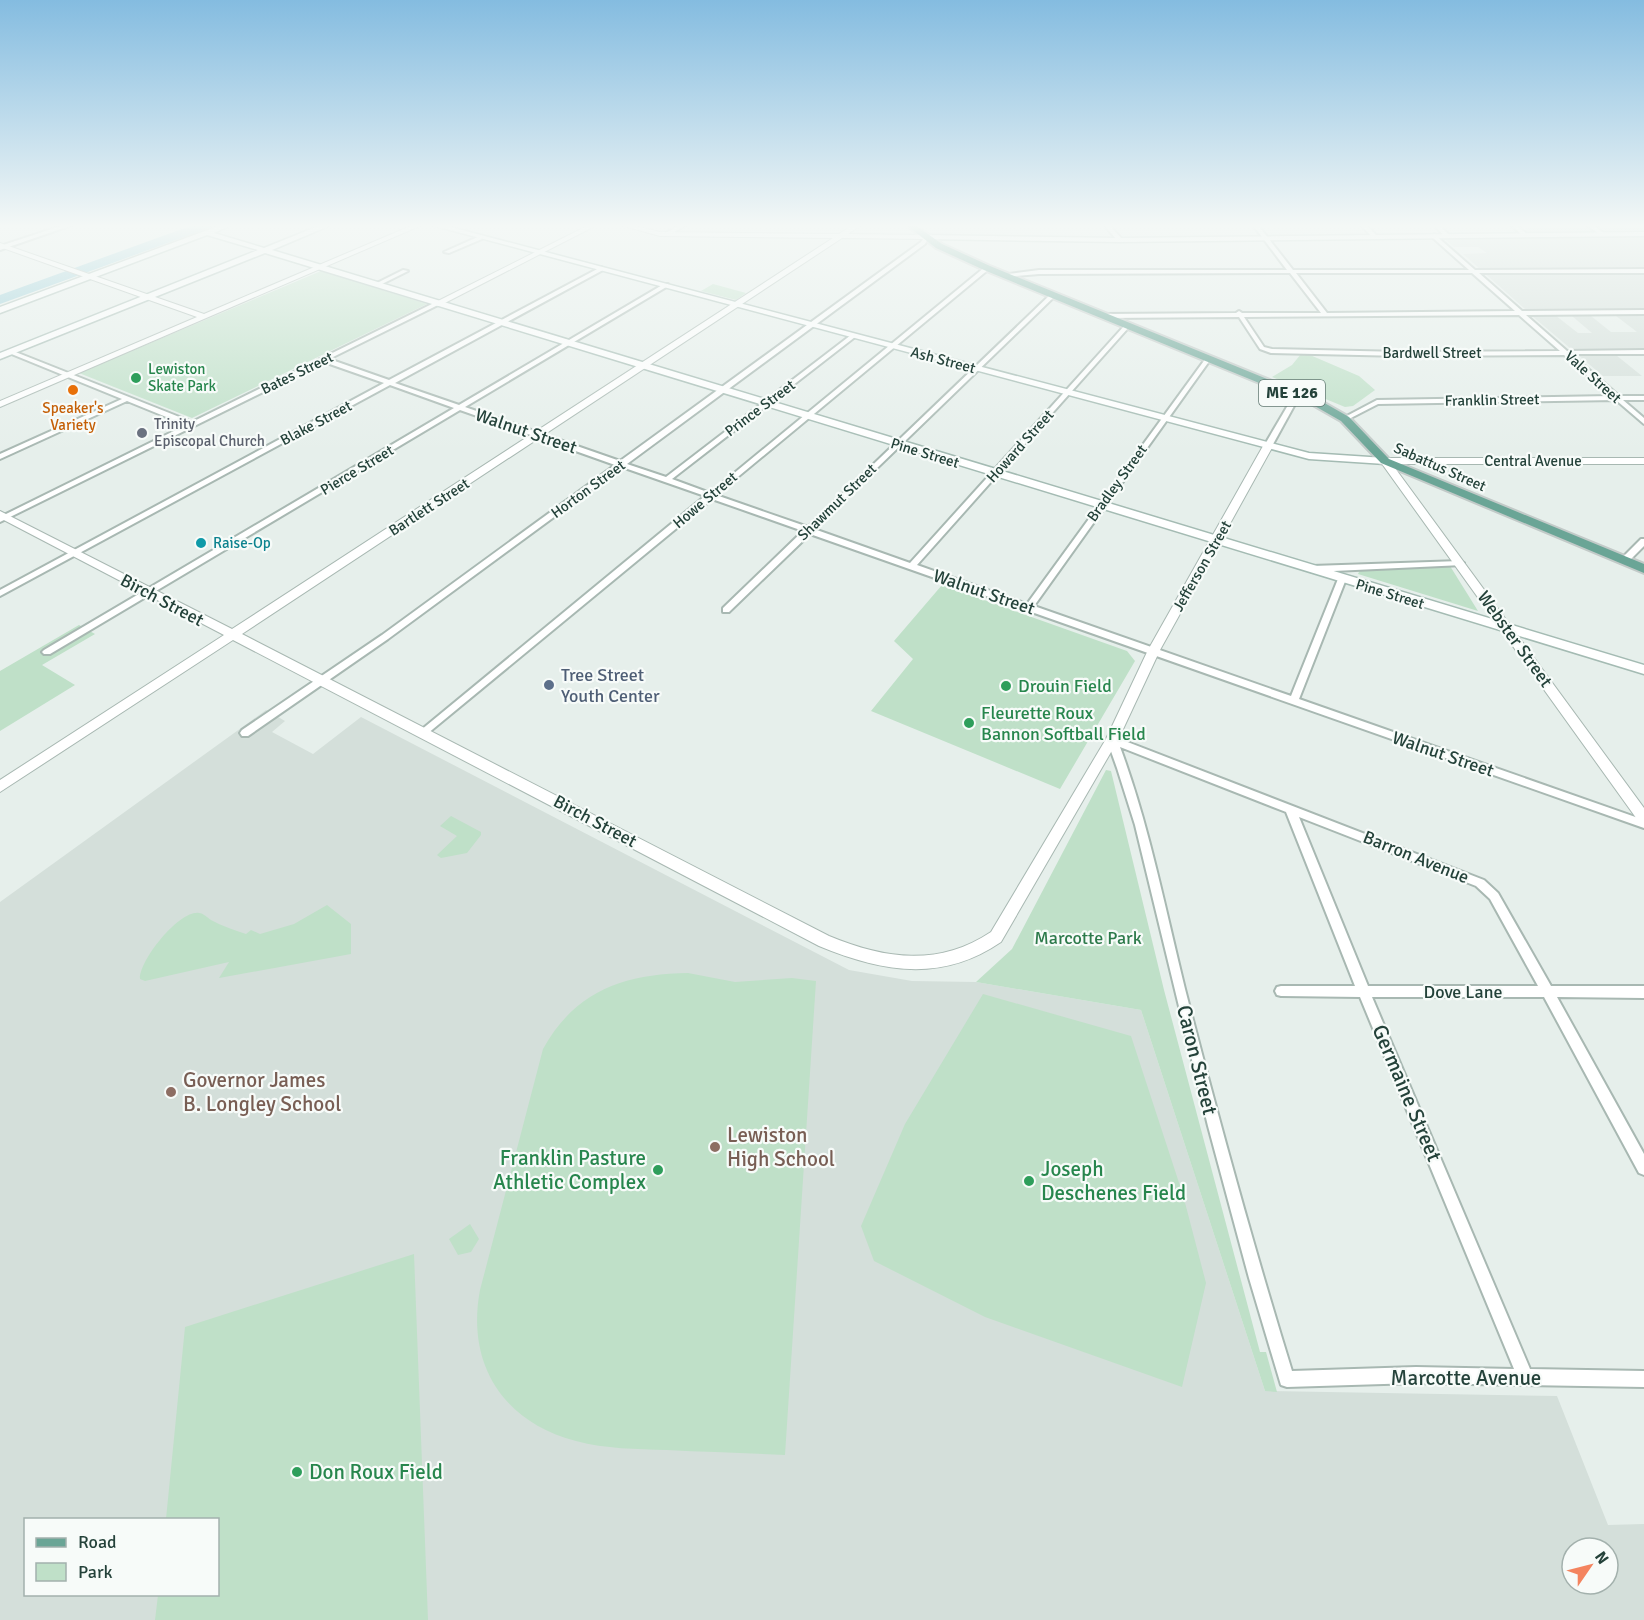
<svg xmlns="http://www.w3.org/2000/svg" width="1644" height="1620" font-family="Signika,sans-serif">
<rect width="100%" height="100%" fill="#e6efeb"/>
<g fill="#d4dfda" fill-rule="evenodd">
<path d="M1520 225H1644V230H1527Z"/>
<path d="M1644 237V350L1611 351 1642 376H1603L1531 315H1555L1578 333H1592L1572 316H1591L1611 332H1637L1607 309H1525L1463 254 1487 253 1478 247H1454L1445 239Z"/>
<path d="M266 710 285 721 272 732 313 754 361 717 849 970 912 981 976 982 1141 1010 1265 1391 1557 1396 1608 1525 1644 1524V1620H0V902ZM26 1520H218V1594H26ZM1572 1548H1608V1584H1572Z"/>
</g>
<g fill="#bfe0c8">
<path d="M321 271 427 304 192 418 79 373Z"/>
<path d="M713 284 746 293 736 300 701 291Z"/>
<path d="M1301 354 1310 355 1359 376 1375 390 1353 406 1345 407 1272 377 1292 365Z"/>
<path d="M1450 566 1478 611 1358 574 1360 570Z"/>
<path d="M942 585 1127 651 1135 661 1060 789 871 711 913 659 894 641Z"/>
<path d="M79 625 95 634 42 665 75 685 0 731V671Z"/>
<path d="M1106 770 1111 771 1164 990 1260 1352H1266L1277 1392 1265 1391 1141 1010 976 982 1012 949Z"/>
<path d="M451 816 481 832V835L467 853 441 858 437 855 457 836 440 826Z"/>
<path d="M327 905 351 924V954L219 978 229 962 145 981 140 979C139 961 179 910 199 913 203 913 208 918 211 920 222 926 234 930 246 934L251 930 260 934 294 924Z"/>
<path d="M688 973 735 982 792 978 816 981 785 1455C745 1453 706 1452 667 1450 636 1449 606 1449 576 1441 503 1422 466 1364 480 1290L543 1049C575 991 624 974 688 973Z"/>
<path d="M983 994 1131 1036 1183 1195 1206 1283 1182 1387 985 1317 874 1261 861 1226 905 1124Z"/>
<path d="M470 1224 479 1239 471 1252 458 1255 449 1239Z"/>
<path d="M414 1254 428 1620H155L158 1595 218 1594V1520L166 1519 185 1327Z"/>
</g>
<path fill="#8ec9d4" d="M193 225H217L0 304V295Z"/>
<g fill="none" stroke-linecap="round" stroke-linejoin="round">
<g stroke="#a8b8b2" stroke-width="4">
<g id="minor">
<path d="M64 225H72L0 250V246Z"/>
<path d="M680 225H686L669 235 664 234Z"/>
<path d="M1104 225H1109L1122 239V241H1118Z"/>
<path d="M1253 225H1258L1293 270H1469L1432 237 1434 234 1475 270 1644 269V273H1479L1522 311 1644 310V314L1526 315 1567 351 1644 350V354H1571L1619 396H1644V400H1623L1644 418V424L1616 400 1378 404 1345 421 1342 419 1343 418 1377 400 1611 396 1564 355 1403 356 1271 353 1260 349 1239 317 1103 318 1100 316 1103 314 1236 313 1239 311 1242 313H1321L1290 273 1039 274 1005 277 1002 275 1039 270H1287ZM1296 273H1472L1515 311 1327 313ZM1519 315 1560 351 1403 352 1272 349 1264 347 1244 317Z"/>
<path d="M1361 225H1366L1377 236V238H1373Z"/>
<path d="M1434 225H1439L1449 235V237H1445Z"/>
<path d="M1511 225H1516L1528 235 1523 236Z"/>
<path d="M1587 225H1593L1605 234 1600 235Z"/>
<path d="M926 235 929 237 925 244 627 464 666 477 851 335H855V337L672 479 710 493 985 267H989V269L716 495 808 527 1051 294H1055V296L814 529 910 563 1125 325H1129V327L917 565 1027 604 1206 358H1210V360L1034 606 1291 696 1338 579 1342 576 1345 577 1346 579 1299 699 1644 820V828L810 534 729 612H723V608L803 531 712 499 427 734H421L419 732 421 730 705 496 622 467 388 639 248 736H242L240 733 242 730 382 635 615 465 460 410 50 654H44L42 652 44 650 454 408 390 385 0 596V590L384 383 324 362 0 522V517L186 425 127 401 0 459V454L122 399 9 353V351H13L192 422 434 303H438V305L329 359 389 380 601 267 604 269 603 270 395 383 459 405 664 284H668V286L465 407 620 461 921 242Z"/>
<path d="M480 236 482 239 449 253 444 252Z"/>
<path d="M403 270 408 271 378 286 373 285Z"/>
<path d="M1297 393 1300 395 1272 446 1265 448 1264 446 1294 395Z"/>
<path d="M1641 539H1644V546L1627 563H1621V559Z"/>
<path d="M1460 561 1464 563 1463 565 1312 572 1308 569 1312 566Z"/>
<path d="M1112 736 1484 880 1498 893 1551 986H1644V998L1557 997 1644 1154V1175L1639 1173 1544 997H1372L1530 1369 1644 1371V1387L1416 1383 1287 1387 1281 1385 1249 1278 1208 1126 1135 825 1117 768 1107 740ZM1120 747 1286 812 1355 986H1281L1277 987 1275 991 1277 995 1281 996 1360 997 1514 1369 1416 1367 1292 1371C1253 1245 1218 1117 1185 989 1165 908 1149 825 1120 747ZM1299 817 1476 886 1490 899 1538 986H1368Z"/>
</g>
</g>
<g stroke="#a8b8b2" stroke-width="2">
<g id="tertiary">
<path d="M413 225H422L0 407V401L197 317 0 247V243L204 314Z"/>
<path d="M589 225H597L439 306 432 304Z"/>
<path d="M620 225H632L660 232 839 234 853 225H861L848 234 926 235 929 237 926 239 842 238 242 634 829 936C884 959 939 967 991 932L1106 739 1148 650 1263 446 1271 444 1273 446 1160 650 1118 740 1001 942C941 983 882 972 819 946L233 640 0 792V780L224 635 0 518V511L232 629 833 238 660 236Z"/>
<path d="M1644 458V464H1392L1644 808V823L1639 822 1380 461 1385 458Z"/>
</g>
</g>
<g stroke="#a4bbb3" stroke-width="3">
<g id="secondary">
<path d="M221 225H231L214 233 264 248 321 225H331L272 250 1644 665V674L265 253 0 359V353L258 250 207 235 0 313V307Z"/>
<path d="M431 225H443L1309 453 1385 458 1390 461 1385 464 1309 459Z"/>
<path d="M1644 232V236L1120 242 926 239 922 237 926 235 1120 238Z"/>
</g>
</g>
<g stroke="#c2cac8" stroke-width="4">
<path id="primary" d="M906 225H915L942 244 990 266 1321 401 1349 417 1389 459 1644 564V573L1381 463 1341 421 1313 405 984 270 936 248Z"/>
</g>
<use href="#minor" fill="#fff" fill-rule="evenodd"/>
<use href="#tertiary" fill="#fff" fill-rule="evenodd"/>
<use href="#secondary" fill="#fff" fill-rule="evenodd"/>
<use href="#primary" fill="#6aa596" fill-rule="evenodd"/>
</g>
<linearGradient id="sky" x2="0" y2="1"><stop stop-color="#84bce0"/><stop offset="0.5" stop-color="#f4f8f6"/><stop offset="1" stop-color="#f4f8f6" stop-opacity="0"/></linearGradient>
<rect width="1644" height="452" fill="url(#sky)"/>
<g fill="#2e9e5b" stroke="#f7fbf9" stroke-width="2">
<circle cx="136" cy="378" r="6"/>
<circle cx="1006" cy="686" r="6"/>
<circle cx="969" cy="723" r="6"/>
<circle cx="658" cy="1170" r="6"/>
<circle cx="1029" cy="1181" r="6"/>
<circle cx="297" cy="1472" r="6"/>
</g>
<circle fill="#e8710a" stroke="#f7fbf9" stroke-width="2" cx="73" cy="390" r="6"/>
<circle fill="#6b7280" stroke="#f7fbf9" stroke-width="2" cx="142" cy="433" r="6"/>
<circle fill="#0f9aa8" stroke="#f7fbf9" stroke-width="2" cx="201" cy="543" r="6"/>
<circle fill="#5c6f8a" stroke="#f7fbf9" stroke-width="2" cx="549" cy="685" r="6"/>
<g fill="#8d6e63" stroke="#f7fbf9" stroke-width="2">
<circle cx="171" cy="1092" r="6"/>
<circle cx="715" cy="1147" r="6"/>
</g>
<g text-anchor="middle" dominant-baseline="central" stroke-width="4.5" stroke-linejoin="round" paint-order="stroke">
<g font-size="15" fill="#24423a" stroke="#f7fbf9">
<text x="1432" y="353">Bardwell Street</text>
<text transform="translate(943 360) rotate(15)">Ash Street</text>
<text transform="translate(297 373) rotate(-26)">Bates Street</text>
<text transform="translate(1593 377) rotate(42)">Vale Street</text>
<text transform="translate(1492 400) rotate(-1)">Franklin Street</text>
<text transform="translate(760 408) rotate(-37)">Prince Street</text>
<text transform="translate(316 423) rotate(-28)">Blake Street</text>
<text transform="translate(1020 446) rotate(-48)">Howard Street</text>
<text transform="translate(925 453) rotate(17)">Pine Street</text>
<text x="1533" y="461">Central Avenue</text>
<text transform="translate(1440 467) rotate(24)">Sabattus Street</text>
<text transform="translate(357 470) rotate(-31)">Pierce Street</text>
<text transform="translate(1117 483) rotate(-54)">Bradley Street</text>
<text transform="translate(588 489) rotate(-36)">Horton Street</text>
<text transform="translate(705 500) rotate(-40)">Howe Street</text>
<text transform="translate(837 502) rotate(-44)">Shawmut Street</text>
<text transform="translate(429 507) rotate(-33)">Bartlett Street</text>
<text transform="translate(1202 566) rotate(-60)">Jefferson Street</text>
<text transform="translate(1390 594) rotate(17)">Pine Street</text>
</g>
<g font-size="15" fill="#27864d" stroke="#f7fbf9" text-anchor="start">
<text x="148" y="369">Lewiston<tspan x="148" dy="17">Skate Park</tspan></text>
</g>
<g font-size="15" fill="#c56008" stroke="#f7fbf9">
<text x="73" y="408">Speaker's<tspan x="73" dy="17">Variety</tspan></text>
</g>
<g font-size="15" fill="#5b616d" stroke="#f7fbf9" text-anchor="start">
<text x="154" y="424">Trinity<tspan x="154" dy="17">Episcopal Church</tspan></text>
</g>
<g font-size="15" fill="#0d838f" stroke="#f7fbf9" text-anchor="start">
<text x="213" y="543">Raise-Op</text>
</g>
<rect fill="#f7fbf9" stroke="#637a73" stroke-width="1.5" x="1259" y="380" width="66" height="26" rx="4.5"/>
<g font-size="16" font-weight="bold" fill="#24423a">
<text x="1292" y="393">ME 126</text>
</g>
<g font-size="18" fill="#24423a" stroke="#f7fbf9">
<text transform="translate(526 431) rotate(19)">Walnut Street</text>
<text transform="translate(984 592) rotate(19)">Walnut Street</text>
<text transform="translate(162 600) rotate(28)">Birch Street</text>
<text transform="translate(1515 639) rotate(54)">Webster Street</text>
<text transform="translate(1443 754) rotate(19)">Walnut Street</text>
<text transform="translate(595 821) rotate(28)">Birch Street</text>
<text transform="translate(1416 857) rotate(22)">Barron Avenue</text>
<text x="1463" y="992">Dove Lane</text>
</g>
<g font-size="18" fill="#4e5e75" stroke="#f7fbf9" text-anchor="start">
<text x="561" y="675">Tree Street<tspan x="561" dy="21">Youth Center</tspan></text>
</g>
<g font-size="18" fill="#27864d" stroke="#f7fbf9" text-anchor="start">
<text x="1018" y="686">Drouin Field</text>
<text x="981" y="713">Fleurette Roux<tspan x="981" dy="21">Bannon Softball Field</tspan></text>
</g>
<g font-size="18" fill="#2d7a4b" stroke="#f7fbf9">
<text x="1088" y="938">Marcotte Park</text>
</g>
<g font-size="21" fill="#24423a" stroke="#f7fbf9">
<text transform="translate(1197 1060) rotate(76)">Caron Street</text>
<text transform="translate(1407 1093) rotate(67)">Germaine Street</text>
<text x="1466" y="1378">Marcotte Avenue</text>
</g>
<g font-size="21" fill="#785e54" stroke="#f7fbf9" text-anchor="start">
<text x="183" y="1080">Governor James<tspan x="183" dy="24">B. Longley School</tspan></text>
<text x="727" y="1135">Lewiston<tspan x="727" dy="24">High School</tspan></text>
</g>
<g font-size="21" fill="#27864d" stroke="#f7fbf9" text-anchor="start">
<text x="646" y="1158" text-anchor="end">Franklin Pasture<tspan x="646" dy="24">Athletic Complex</tspan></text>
<text x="1041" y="1169">Joseph<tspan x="1041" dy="24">Deschenes Field</tspan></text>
<text x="309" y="1472">Don Roux Field</text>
</g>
</g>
<rect x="24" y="1518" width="195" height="78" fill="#f7fbf9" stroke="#a3b1ad" stroke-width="1.5"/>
<rect x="36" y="1538" width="30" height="9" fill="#6aa596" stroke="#a3b1ad" stroke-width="1.5"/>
<text x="78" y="1548" font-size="18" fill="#24423a">Road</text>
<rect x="36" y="1563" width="30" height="18" fill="#bfe0c8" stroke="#a3b1ad" stroke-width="1.5"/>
<text x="78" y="1578" font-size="18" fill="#24423a">Park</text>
<g transform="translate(1590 1566) rotate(55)"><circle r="28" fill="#f7fbf9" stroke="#a3b1ad" stroke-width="1.5"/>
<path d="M0-4.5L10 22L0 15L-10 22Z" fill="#f4845f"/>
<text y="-9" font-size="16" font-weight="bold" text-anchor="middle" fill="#24423a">N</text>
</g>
</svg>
